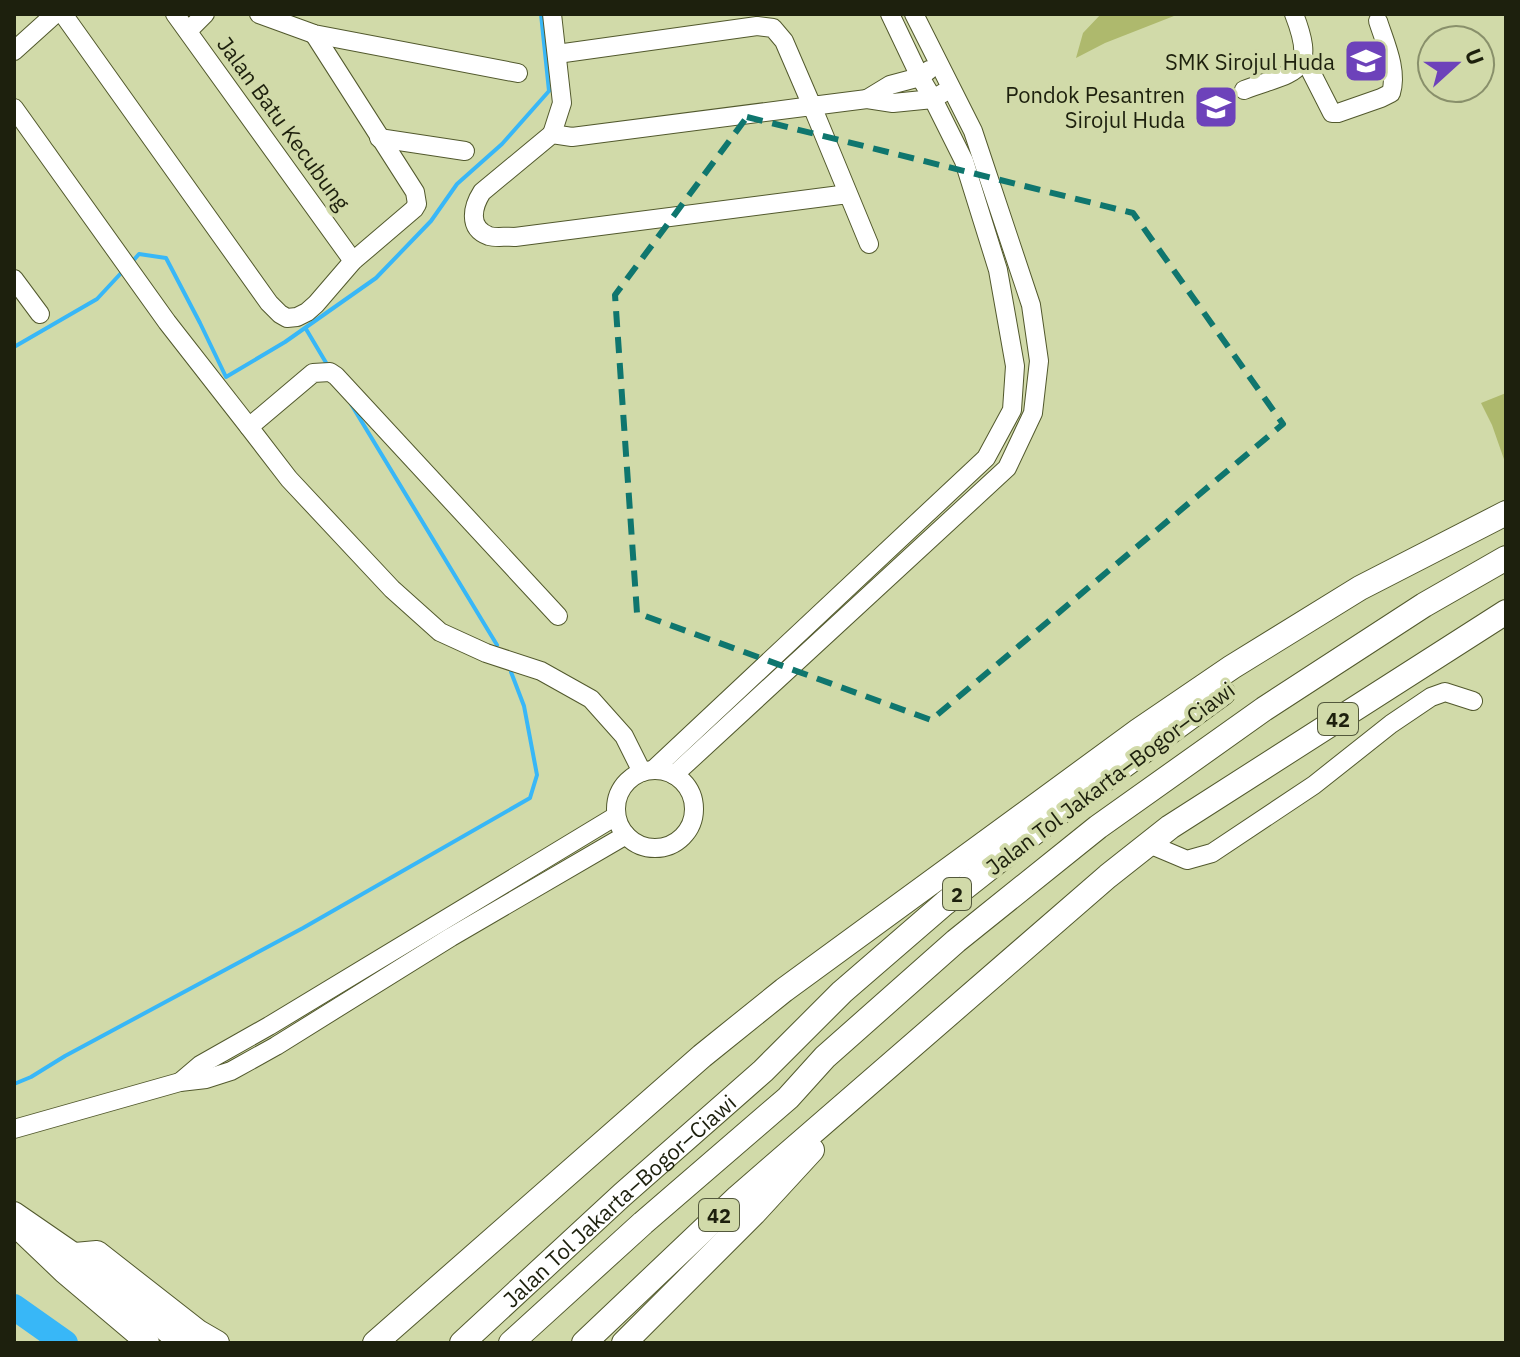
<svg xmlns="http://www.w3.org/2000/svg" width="1520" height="1357" font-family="'IBM Plex Sans',sans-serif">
<rect width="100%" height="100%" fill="#d1daa9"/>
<g fill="#aeb96d">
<path d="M1101 14H1179L1105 43 1076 58 1083 33Z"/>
<path d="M1506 393V465L1492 425 1481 403Z"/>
</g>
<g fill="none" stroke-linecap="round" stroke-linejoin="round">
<g stroke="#38b7f7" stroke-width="4">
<path d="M132 262 139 254 166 258 200 323 226 377 285 342 376 278 431 221 457 184 502 144 549 91 541 14"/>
<path d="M306 329 328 366"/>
<path d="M14 347 97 299 123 271"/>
<path d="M351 404 497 645"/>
<path d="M14 1084 31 1077 65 1056 303 928 530 798 537 775 524 706 511 672"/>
</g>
<path stroke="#38b7f7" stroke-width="26" d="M14 1307 65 1343"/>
<g stroke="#52592d" stroke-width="20">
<g id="minor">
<path d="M63 14 269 303 280 314 287 318 297 317 307 312 316 304 353 261 414 209 417 204 415 192 314 34"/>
<path d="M175 14 353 261"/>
<path d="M259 14 314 34 518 73"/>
<path d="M188 31 205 14"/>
<path d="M14 51 55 14"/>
<path d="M557 54 757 26 773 28 784 41 812 106 867 99 893 103 933 99 943 93"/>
<path d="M1304 58 1332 113H1338L1381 98 1391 93C1398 70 1385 43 1378 21"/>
<path d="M1244 90C1294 71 1318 76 1294 14"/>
<path d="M867 99 890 85 920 77 929 70"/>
<path d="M14 108 167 322 249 427 289 479 392 589 440 632 486 653 541 671 591 699 624 736 642 772"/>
<path d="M552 134 562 103 552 14"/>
<path d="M379 138 465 151"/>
<path d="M848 194 515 237C507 236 496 238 489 236 467 228 473 206 482 192L552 134 572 137 812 106 869 244"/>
<path d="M14 279 40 314"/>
<path d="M249 427 313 373 330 372 336 376 558 616"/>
<path d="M653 770 986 458 1012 410 1015 366 998 270 964 161 933 99 920 77 890 14"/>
<circle cx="655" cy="809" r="39"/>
<path d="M674 775 1007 468 1033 413 1039 361 1031 305 973 131 914 14"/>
<path d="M1149 844 1187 860 1212 853 1314 785 1391 724 1431 697 1445 692 1473 701"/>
<path d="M180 1082 200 1065 269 1026 616 816"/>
<path d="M14 1129 180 1082 206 1079 231 1071 276 1046 451 937 626 835"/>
</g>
</g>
<g stroke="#52592d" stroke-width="24">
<g id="major">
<path d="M14 1213 75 1255 181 1343"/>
<path d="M20 1230 64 1272 148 1343"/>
</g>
</g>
<g stroke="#52592d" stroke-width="26">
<g id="highway">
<path d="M75 1255 97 1253 198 1332 217 1343"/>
<path d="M375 1343 702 1056 784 990 1138 731 1232 667 1360 588 1506 513"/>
<path id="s1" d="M462 1343 622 1195 763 1071 842 992 945 903 1059 813 1223 693"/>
<path d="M511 1343 643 1223 788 1098 825 1057 956 941 1098 827 1264 709 1424 605 1506 558"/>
<path d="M584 1343 738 1197 1108 876 1170 827 1506 612"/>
<path d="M624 1343 754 1213 812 1150"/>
</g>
</g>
<use href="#minor" stroke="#fff" stroke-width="18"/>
<use href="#major" stroke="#fff" stroke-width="22"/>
<use href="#highway" stroke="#fff" stroke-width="24"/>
</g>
<path fill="none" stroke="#0f766e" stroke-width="6" stroke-dasharray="16 10" stroke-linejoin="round" d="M747 117 1133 213 1283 424 931 720 637 613 615 295Z"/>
<defs>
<g id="school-square" transform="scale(2.3)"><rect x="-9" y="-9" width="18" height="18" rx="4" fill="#6d42ba" stroke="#d1daa9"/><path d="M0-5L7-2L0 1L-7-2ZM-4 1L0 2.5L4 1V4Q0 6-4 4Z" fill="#fff"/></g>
</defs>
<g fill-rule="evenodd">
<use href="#school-square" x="1366" y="61"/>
<use href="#school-square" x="1216" y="107"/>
</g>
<g text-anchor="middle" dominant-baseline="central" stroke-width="8" stroke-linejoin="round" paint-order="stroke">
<g fill="#d1daa9" stroke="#53583c" stroke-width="2">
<rect x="1318" y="703" width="40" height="32" rx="6"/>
<rect x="943" y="878" width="28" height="32" rx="6"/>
<rect x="699" y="1199" width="40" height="32" rx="6"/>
</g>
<g font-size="20" font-weight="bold" fill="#1d200d">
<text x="1338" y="719">42</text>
<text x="957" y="894">2</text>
<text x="719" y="1215">42</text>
</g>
<g font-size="22" fill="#1d200d" stroke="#d1daa9" text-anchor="end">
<text x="1335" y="61">SMK Sirojul Huda</text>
<text x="1185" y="94">Pondok Pesantren<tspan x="1185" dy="25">Sirojul Huda</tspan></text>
</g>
<g font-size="22" fill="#1d200d" stroke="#d1daa9">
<text transform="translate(284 123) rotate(54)">Jalan Batu Kecubung</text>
<text transform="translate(1110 778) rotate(-37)">Jalan Tol Jakarta–Bogor–Ciawi</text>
<text stroke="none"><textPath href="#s1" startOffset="212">Jalan Tol Jakarta–Bogor–Ciawi</textPath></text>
</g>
</g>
<rect width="1520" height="1357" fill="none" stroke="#1d200d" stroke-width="32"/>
<g transform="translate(1456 64) rotate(69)"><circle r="38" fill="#d1daa9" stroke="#89906b" stroke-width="2"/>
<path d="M0-6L14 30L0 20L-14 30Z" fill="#6d42ba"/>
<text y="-12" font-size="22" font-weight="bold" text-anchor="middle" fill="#1d200d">U</text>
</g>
</svg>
